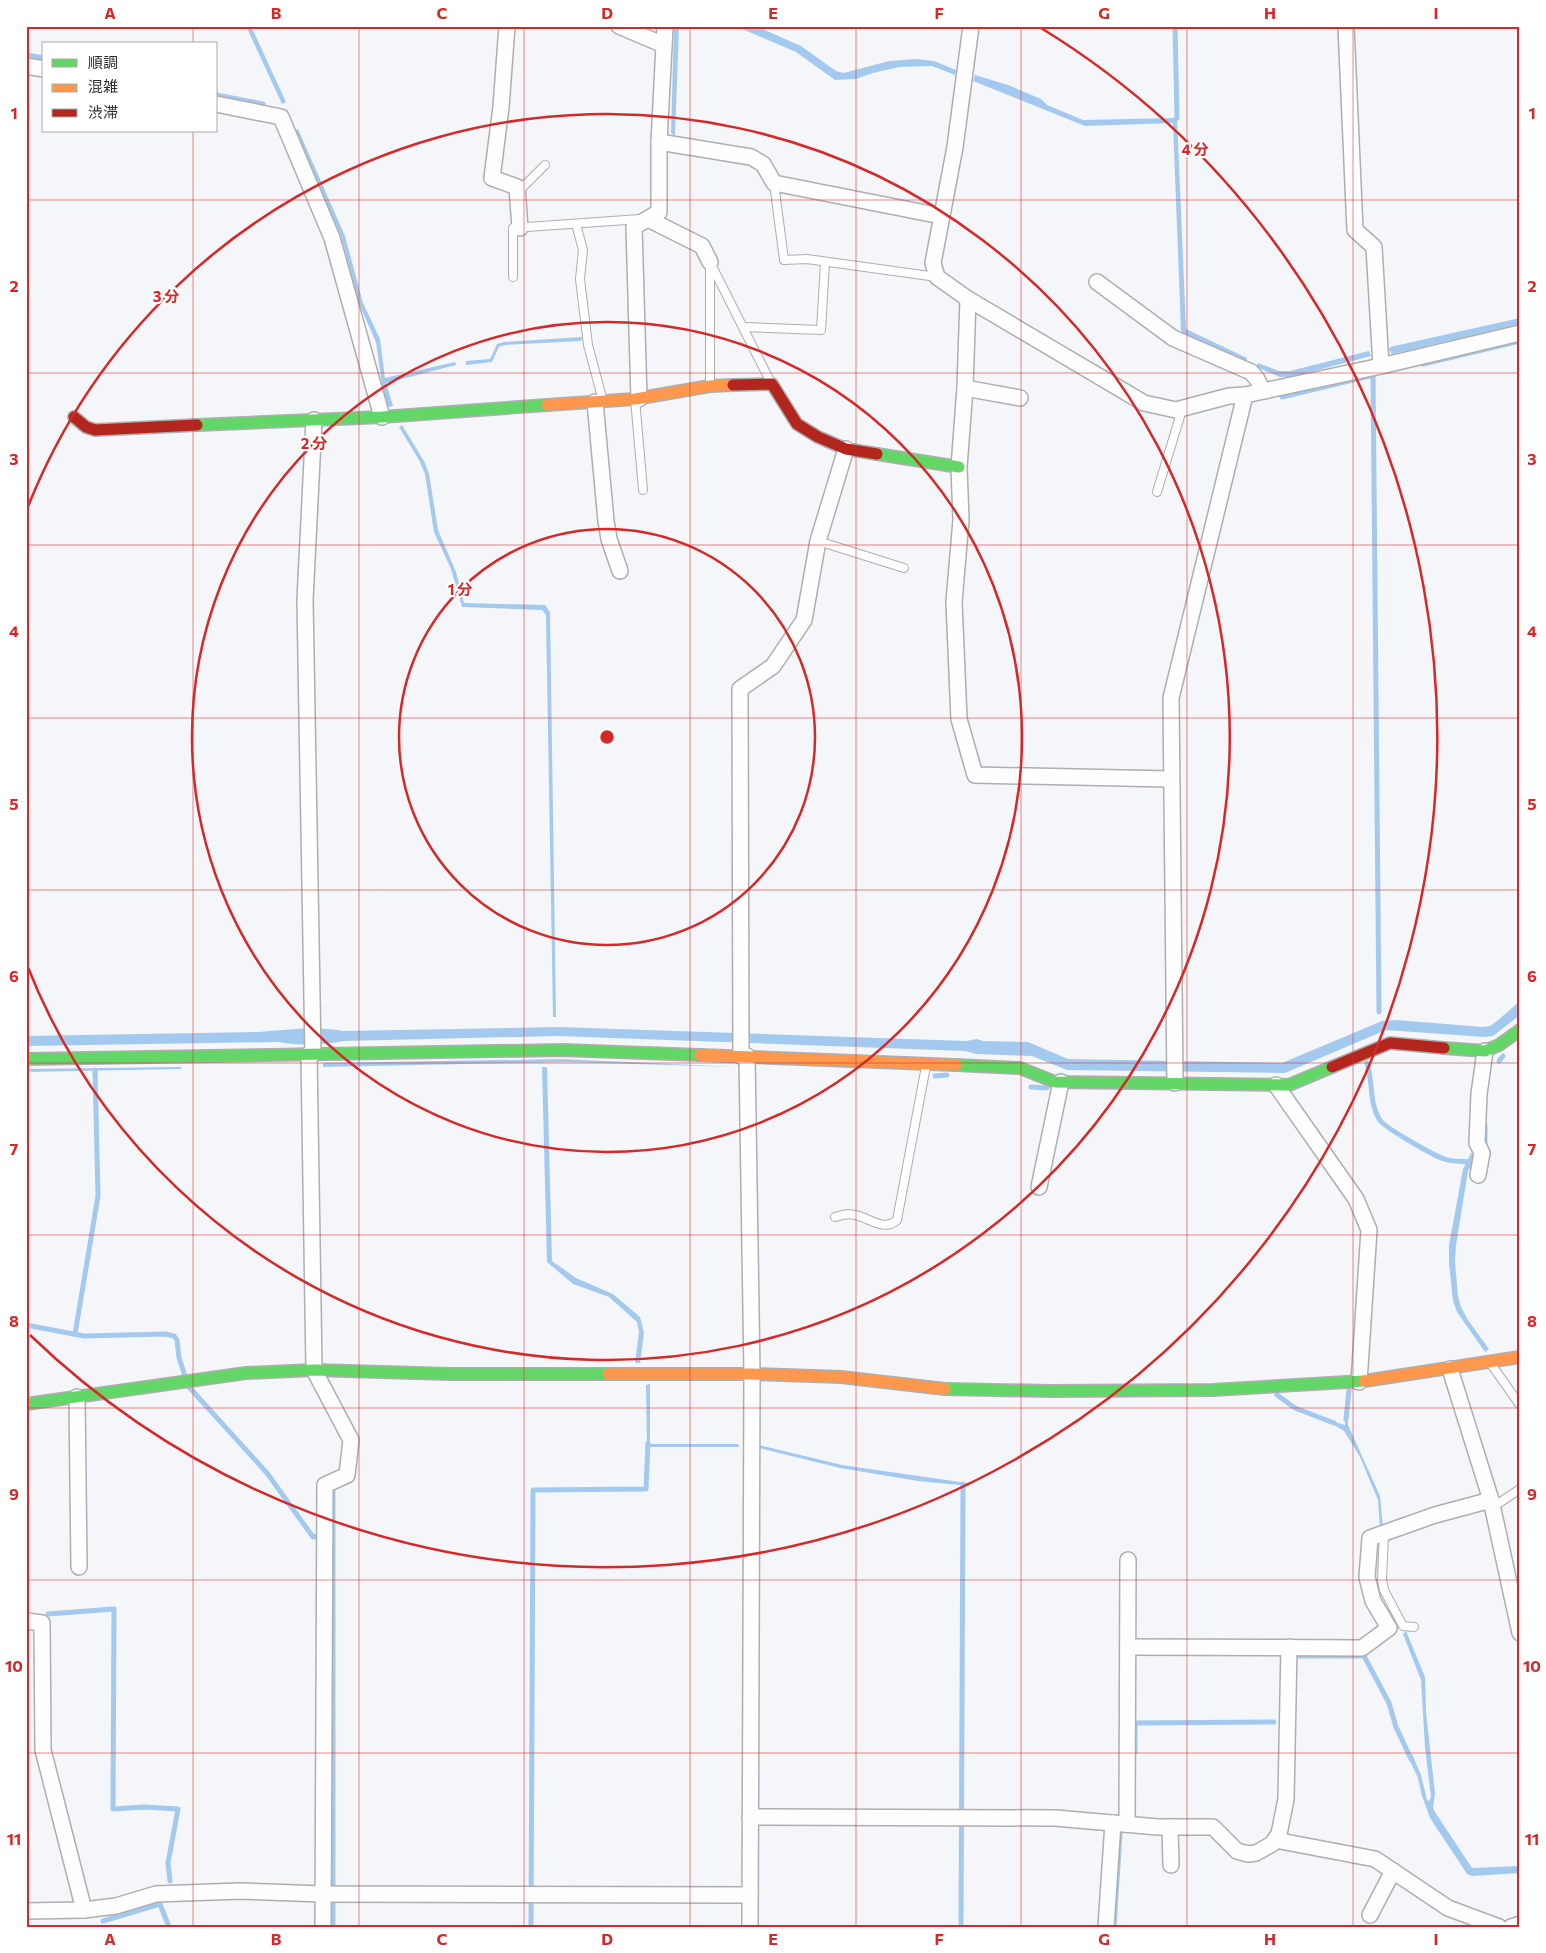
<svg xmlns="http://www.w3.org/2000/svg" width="1546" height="1953" font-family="Commissioner,'Noto Sans JP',sans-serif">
<rect width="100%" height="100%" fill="#f5f6f9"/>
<g fill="#a4c9ef">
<path d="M246 26H251L286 102 282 104Z"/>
<path d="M674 26H679L675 136 671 133Z"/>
<path d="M735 26H756L801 46 836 71 844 73 889 61 917 59 934 61 956 70 955 75 932 66 899 67 873 73 856 79 835 80 796 52Z"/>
<path d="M975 75 1008 85 1041 99 1047 105 1083 120 1177 118 1186 329 1247 358 1246 362 1184 334 1181 331 1173 123 1085 126 973 81Z"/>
<path d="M298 129 345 236 363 303 380 339 385 378 455 362 456 365 386 383 393 406 388 407 382 384 376 342 359 304 341 236 294 130Z"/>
<path d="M1520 318V324L1392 354 1389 350 1390 347Z"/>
<path d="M582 337 581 341 505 345 499 347 492 362 466 365V361L490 359 497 344 504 342Z"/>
<path d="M1369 351 1371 356 1291 377H1280L1256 367 1258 363 1279 371H1290Z"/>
<path d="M402 425 424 461 429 474 438 530 456 572 464 603 545 605 550 612 556 1017H553L546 615 542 610 462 607 451 569 434 532 425 474 419 460 399 427Z"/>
<path d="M1520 1001V1015L1493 1036 1484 1037 1386 1030 1285 1073 1067 1070 1032 1056 976 1054 965 1051 558 1036 344 1041C323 1045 300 1046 279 1042L26 1046V1036L259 1032C288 1030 314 1026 343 1031L559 1027 966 1041 977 1039 983 1041 1028 1042 1068 1059 1282 1063 1382 1021 1396 1020 1483 1027 1490 1026 1497 1021Z"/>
<path d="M561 1059 737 1067 564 1062 323 1067V1063Z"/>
<path d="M181 1067V1069L26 1072V1069Z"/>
<path d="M542 1067H547L552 1261 576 1278 613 1294 640 1317 644 1333 640 1363H635L639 1332 637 1322 609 1297 573 1284 547 1262Z"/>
<path d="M1471 1153 1476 1159 1468 1171 1456 1245 1455 1262 1458 1297 1461 1307 1468 1320 1489 1349 1485 1352 1457 1312 1453 1301 1449 1263V1245L1463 1169Z"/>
<path d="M650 1384V1444H738L739 1447H647L646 1385Z"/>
<path d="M1345 1413 1348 1415V1425L1380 1496 1383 1528H1380L1378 1500 1360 1457 1344 1431 1329 1422V1420L1345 1425Z"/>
<path d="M759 1445 842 1465 967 1483 970 1486 918 1481 840 1468 759 1448Z"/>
<path d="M1406 1631 1425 1677 1426 1712 1435 1793 1433 1808 1435 1812 1472 1868 1520 1866V1873L1472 1876 1467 1874 1430 1818 1422 1796 1418 1778 1408 1757V1753L1412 1754 1421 1775 1427 1800 1429 1801 1431 1797 1425 1748 1421 1680 1403 1634Z"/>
</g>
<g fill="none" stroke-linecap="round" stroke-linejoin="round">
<g stroke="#a4c9ef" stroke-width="5">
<path d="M1175 26 1177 118 1175 120"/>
<path d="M26 55 44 58"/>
<path d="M216 95 263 104"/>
<path d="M1423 364 1520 341"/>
<path d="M1373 375 1379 1012"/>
<path d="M1282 397 1374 375"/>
<path d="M1499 1061 1503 1056"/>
<path d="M1367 1063C1373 1081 1369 1102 1379 1119 1383 1127 1433 1155 1444 1159 1452 1162 1462 1161 1471 1162"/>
<path d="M935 1076 947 1075"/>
<path d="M1031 1087 1047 1088"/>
<path d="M1485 1143V1126"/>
<path d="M26 1325 84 1336 165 1334 174 1336 177 1340 179 1358 185 1376"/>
<path d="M75 1334 98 1196 95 1070"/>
<path d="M189 1387 267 1473 313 1537 317 1536"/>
<path d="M1277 1395 1295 1408 1334 1423"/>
<path d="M1346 1419 1349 1390"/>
<path d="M48 1614 114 1609 113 1809 144 1807 178 1809 168 1863 170 1881"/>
<path d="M1297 1656H1364L1389 1703 1396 1727 1411 1759"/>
<path d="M1135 1752V1723L1274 1722"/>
<path d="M103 1921 160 1904 169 1927"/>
<path d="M333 1927V1492"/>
<path d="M531 1927 533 1490 646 1489 648 1443"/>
<path d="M961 1927 963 1484"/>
<path d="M1114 1927 1120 1833"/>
</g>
<g stroke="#aeaeb0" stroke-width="10">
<g id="lane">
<path d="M774 183 784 260 807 259 937 277"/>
<path d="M518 192 545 165"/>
<path d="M576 224 583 250 580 279 588 345 603 401"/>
<path d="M710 262 770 381"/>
<path d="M513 277V228L640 219"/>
<path d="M744 327 821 330 825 263"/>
<path d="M710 385V264"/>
<path d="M635 399 643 490"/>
<path d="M1157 492 1181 413V409"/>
<path d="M818 541 904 568"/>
<path d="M835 1217C842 1215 848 1213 855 1215 870 1218 884 1232 897 1220L926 1066"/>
<path d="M1491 1364 1520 1405"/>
<path d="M1493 1507 1520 1489"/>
<path d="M1384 1534 1382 1579 1384 1590 1403 1626 1414 1627"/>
</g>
</g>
<g stroke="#aeaeb0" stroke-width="18">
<g id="street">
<path d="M507 26 501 107 492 178 517 187 520 228"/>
<path d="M619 26 664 45"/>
<path d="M971 26 955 147 933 263 937 277 968 299 1144 403 1176 410 1229 396 1245 395 1381 366 1520 333"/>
<path d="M1346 26 1355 230 1374 247 1381 366"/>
<path d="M26 66 44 69"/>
<path d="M216 104 281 117 332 238 382 417"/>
<path d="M659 142 751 157 763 164 774 183 941 216"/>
<path d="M648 219 702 246 710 262"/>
<path d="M1097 282 1173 338 1251 372 1257 379 1263 391"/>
<path d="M968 299 965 388 959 467 961 520 954 602 959 719 975 775 1170 779"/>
<path d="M965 388 1020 398"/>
<path d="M639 399 634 227 659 212V142L665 26"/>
<path d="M595 402 606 521 609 539 620 571"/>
<path d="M309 1054 314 1370 351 1440 347 1475 325 1485 323 1927"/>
<path d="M313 1054 305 600 314 420"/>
<path d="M741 1056 740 689 773 666 804 620 818 541 846 449"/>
<path d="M747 1056 752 1374 750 1927"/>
<path d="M1175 1083 1171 698 1245 395"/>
<path d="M1276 1085 1356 1199 1369 1230 1359 1382"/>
<path d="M1478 1175 1482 1153 1477 1143 1479 1094 1485 1051"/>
<path d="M1039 1187 1061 1082"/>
<path d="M1450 1369 1491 1500 1520 1633"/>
<path d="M77 1397 79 1567"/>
<path d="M26 1621 42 1623 43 1750 84 1910"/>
<path d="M1128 1647 1362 1648 1389 1628 1373 1601 1367 1577 1370 1538 1435 1515 1491 1500"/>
<path d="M750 1817 1055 1818 1158 1827H1213L1237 1851 1248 1854 1256 1853 1272 1844 1279 1834 1286 1799 1289 1647"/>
<path d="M1127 1824 1128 1560"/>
<path d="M1170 1827 1171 1865"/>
<path d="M1275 1840 1375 1859 1448 1908 1499 1927"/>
<path d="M26 1911 84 1910 116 1906 156 1894 240 1891 323 1894 750 1895"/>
<path d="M1370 1915 1393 1871"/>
<path d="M1106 1927 1113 1823"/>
<path d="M1511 1927 1520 1924"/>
</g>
</g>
<g stroke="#aeaeb0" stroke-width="14">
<g id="fast">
<path d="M197 425 382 417 547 405"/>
<path d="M877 454 959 467"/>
<path d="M1444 1048 1485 1051 1499 1045 1520 1030"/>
<path d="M26 1059 562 1050 700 1055"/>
<path d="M956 1065 1020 1068 1055 1082 1289 1085 1332 1067"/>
<path d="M945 1389 1050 1391 1213 1390 1364 1381"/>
<path d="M26 1404 246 1373 314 1370 450 1374H608"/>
</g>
</g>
<g stroke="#aeaeb0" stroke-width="14">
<g id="slow">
<path d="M547 405 635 399 710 386 733 385"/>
<path d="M700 1055 956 1065"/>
<path d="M608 1374H752L841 1377 945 1389"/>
<path d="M1364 1381 1520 1357"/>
</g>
</g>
<g stroke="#aeaeb0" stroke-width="14">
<g id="jam">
<path d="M733 385 772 384 797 424 818 437 846 449 877 454"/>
<path d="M74 417 86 427 95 430 197 425"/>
<path d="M1332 1067 1390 1043 1444 1048"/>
</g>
</g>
<use href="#lane" stroke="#fefefe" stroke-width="8"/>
<use href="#street" stroke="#fefefe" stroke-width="15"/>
<use href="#fast" stroke="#63d668" stroke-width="11"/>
<use href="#slow" stroke="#ff974d" stroke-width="11"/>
<use href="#jam" stroke="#b3261e" stroke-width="11"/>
</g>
<path fill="none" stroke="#d62828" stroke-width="1" stroke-opacity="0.55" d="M193 26V44M359 26V1927M524 26V1927M690 26V1927M856 26V1927M1021 26V1927M1187 26V1927M1353 26V1927M193 131V1927M26 200H1520M26 373H1520M26 545H1520M26 718H1520M26 890H1520M26 1063H1520M26 1235H1520M26 1408H1520M26 1580H1520M26 1753H1520"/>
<g fill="none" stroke="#d62828" stroke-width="2.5">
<circle cx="607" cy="737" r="208"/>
<circle cx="607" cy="737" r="415"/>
<path d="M27 509A623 623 0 1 1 27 965"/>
<path d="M1041 28A831 831 0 1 1 30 1335"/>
</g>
<circle cx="607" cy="737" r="8" fill="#d62828" stroke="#fff" stroke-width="2.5"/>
<g font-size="15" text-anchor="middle" font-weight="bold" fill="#d62828" stroke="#fff" stroke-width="4.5" stroke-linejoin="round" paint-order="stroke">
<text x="1195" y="155">4 分</text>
<text x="166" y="302">3 分</text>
<text x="314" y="449">2 分</text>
<text x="460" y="595">1 分</text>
</g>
<rect width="1546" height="1953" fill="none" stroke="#ffffff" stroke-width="55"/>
<rect x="42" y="42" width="175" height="90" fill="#ffffff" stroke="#aaabab"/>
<rect x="52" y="59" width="25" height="8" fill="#63d668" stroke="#aaabab"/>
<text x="88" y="68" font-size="15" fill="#2b2c2d">順調</text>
<rect x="52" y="84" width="25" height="8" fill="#ff974d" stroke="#aaabab"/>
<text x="88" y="92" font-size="15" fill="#2b2c2d">混雑</text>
<rect x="52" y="109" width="25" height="8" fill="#b3261e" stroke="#aaabab"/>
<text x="88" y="118" font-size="15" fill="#2b2c2d">渋滞</text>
<rect x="28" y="28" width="1490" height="1898" fill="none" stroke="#d62828" stroke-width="2"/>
<g font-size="16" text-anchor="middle" font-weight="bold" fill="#d62828">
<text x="110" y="19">A</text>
<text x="276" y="19">B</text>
<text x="442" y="19">C</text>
<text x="607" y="19">D</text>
<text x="773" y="19">E</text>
<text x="939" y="19">F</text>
<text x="1104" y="19">G</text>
<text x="1270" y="19">H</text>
<text x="1436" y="19">I</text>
<text x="14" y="119">1</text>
<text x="1532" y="119">1</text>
<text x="14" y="292">2</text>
<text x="1532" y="292">2</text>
<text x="14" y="465">3</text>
<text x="1532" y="465">3</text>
<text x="14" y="637">4</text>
<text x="1532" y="637">4</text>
<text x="14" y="810">5</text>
<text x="1532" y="810">5</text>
<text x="14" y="982">6</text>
<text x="1532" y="982">6</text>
<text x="14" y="1155">7</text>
<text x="1532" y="1155">7</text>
<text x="14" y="1327">8</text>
<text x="1532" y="1327">8</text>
<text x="14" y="1500">9</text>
<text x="1532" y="1500">9</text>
<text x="14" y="1672">10</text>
<text x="1532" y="1672">10</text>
<text x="14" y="1845">11</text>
<text x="1532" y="1845">11</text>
<text x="110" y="1945">A</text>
<text x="276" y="1945">B</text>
<text x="442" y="1945">C</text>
<text x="607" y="1945">D</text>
<text x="773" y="1945">E</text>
<text x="939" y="1945">F</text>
<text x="1104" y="1945">G</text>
<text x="1270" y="1945">H</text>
<text x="1436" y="1945">I</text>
</g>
</svg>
